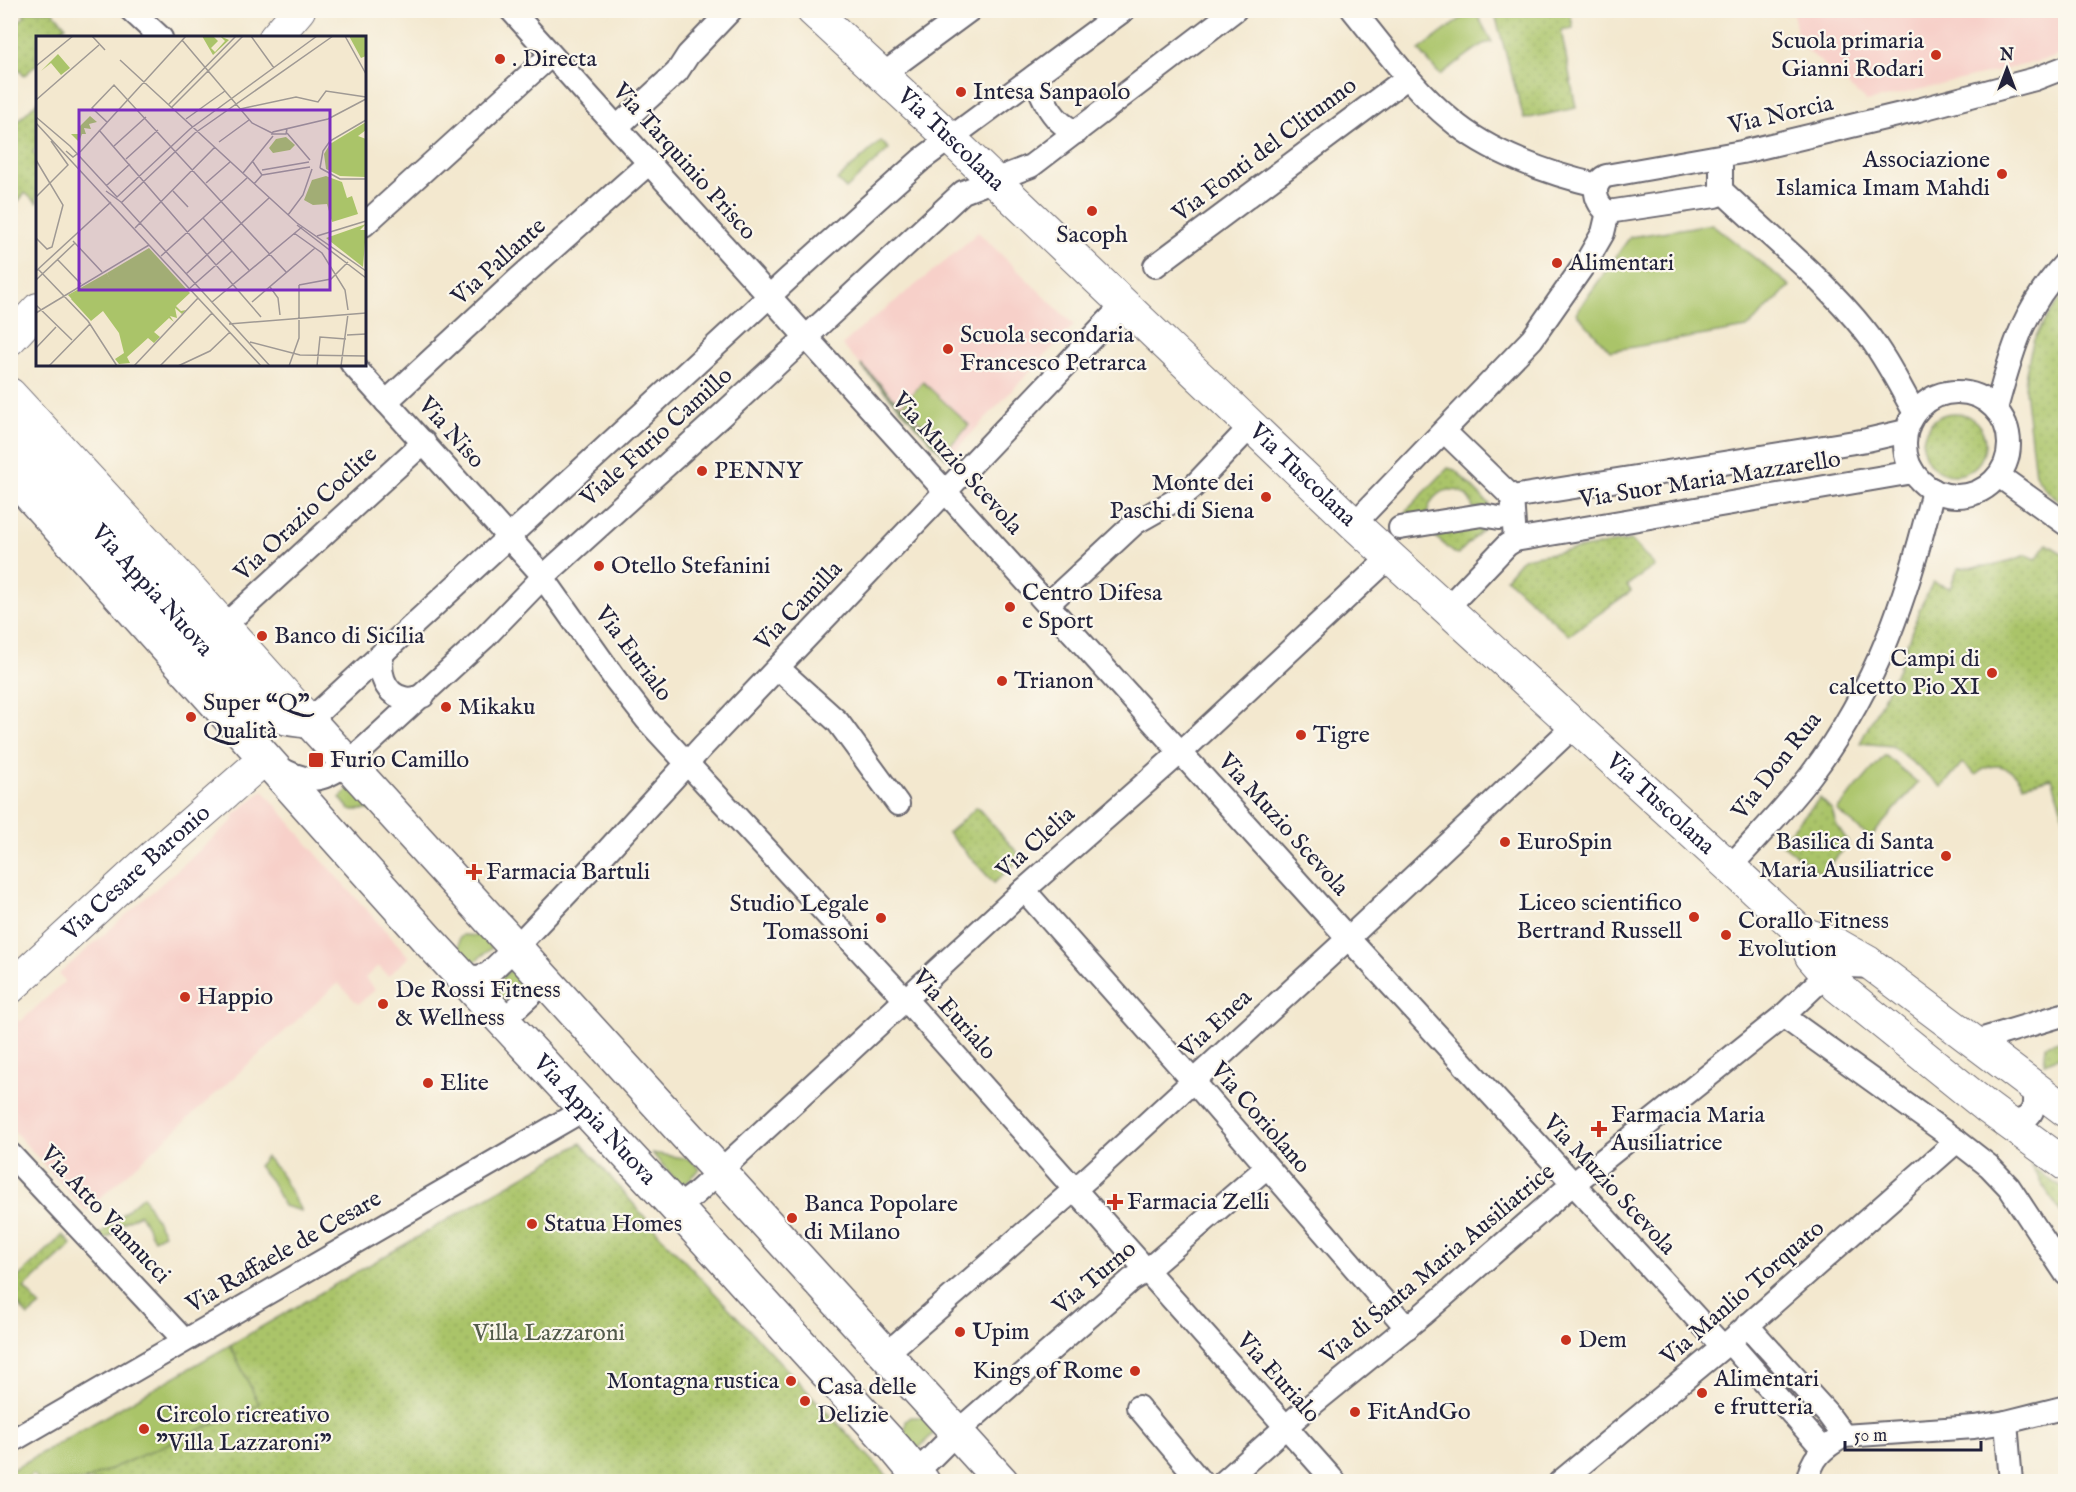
<svg xmlns="http://www.w3.org/2000/svg" width="2076" height="1492" font-family="'IM FELL English',serif">
<defs>
<pattern id="forest-firs" width="22" height="20" patternUnits="userSpaceOnUse" patternTransform="scale(1.5)"><rect width="22" height="20" fill="#87aa5d"/><path d="M5 1l3.5 6h-7zM16 11l3.5 6h-7z" fill="#6e8a4e"/></pattern>
<pattern id="park-dots" width="8" height="8" patternUnits="userSpaceOnUse" patternTransform="scale(1.5)"><rect width="8" height="8" fill="#aac469"/><path d="M2 2h.1M6 6h.1" fill="none" stroke="#92a85c" stroke-width="1.8" stroke-linecap="round"/></pattern>
</defs>
<rect width="100%" height="100%" fill="#fbf7ec"/>
<filter id="ink" filterUnits="userSpaceOnUse"><feTurbulence type="fractalNoise" baseFrequency=".0167" numOctaves="2"/><feDisplacementMap in="SourceGraphic" scale="12" xChannelSelector="R" yChannelSelector="G"/><feConvolveMatrix kernelMatrix="1 2 1 2 8 2 1 2 1" color-interpolation-filters="sRGB"/></filter>
<filter id="wash" filterUnits="userSpaceOnUse"><feTurbulence type="fractalNoise" baseFrequency=".008" numOctaves="4" result="noise"/><feDisplacementMap in="SourceGraphic" scale="24" xChannelSelector="R" yChannelSelector="G"/><feGaussianBlur stdDeviation="1.35" result="paint"/><feColorMatrix in="noise" values="0 0 0 0 0 0 0 0 0 0 0 0 0 0 0 0 0 1.4 0 .05"/><feComposite in="paint" operator="in"/></filter>
<g filter="url(#wash)">
<rect width="100%" height="100%" fill="#f3e8cf"/>
<g fill="#f7d0c9">
<path d="M1759 11H2065V52L2053 58 1867 102 1799 43 1793 13 1767 17Z"/>
<path d="M978 232 1074 325 947 459 842 345 860 329 947 260Z"/>
<path d="M263 790 319 857 409 957 388 976 378 966 365 978 375 990 358 1004 338 983 86 1211 11 1128V1024L16 1019 20 1022 65 981 59 974 235 819 233 816Z"/>
</g>
<g fill="#aac469" stroke="#667352" stroke-width="1.5">
<path d="M1471 11H1475L1492 42 1483 44 1440 75 1419 50Z"/>
<path d="M881 141 889 149 846 189 837 180Z"/>
<path d="M1712 224 1790 286 1747 328 1610 351 1576 313 1630 237Z"/>
<path d="M923 382 969 425 948 448 902 405Z"/>
<path d="M1885 755 1918 783 1870 838 1837 810Z"/>
<path d="M353 784 378 810H350L340 798Z"/>
<path d="M463 935 482 936 492 948 471 964 459 953V939Z"/>
<path d="M514 966 527 980 502 1004 489 991Z"/>
<path d="M652 1153 690 1159 700 1169 678 1191 668 1185 674 1178Z"/>
<path d="M266 1157 278 1170 301 1211 284 1206 271 1181 258 1166Z"/>
<path d="M143 1196 164 1234 154 1239 140 1214 119 1225 121 1229 104 1240 99 1235Z"/>
<path d="M230 1345 267 1419 151 1481H40L33 1474 25 1481H11L10 1471Z"/>
<path d="M911 1417H931L940 1427 915 1452 904 1439 906 1421Z"/>
</g>
<path fill="url(#forest-firs)" stroke="#54664c" stroke-width="1.5" d="M862 365 950 457 947 459 861 366Z"/>
<g fill="url(#park-dots)" stroke="#667352" stroke-width="1.5">
<path d="M21 11H52L66 26 54 37 38 38 37 52 36 54 37 64 24 76 19 70 11 77V28L25 16Z"/>
<path d="M1494 11H1570L1573 28 1561 30 1576 108 1524 119Z"/>
<path d="M37 102V147L33 152 37 156V203L25 193 11 210V175L13 172 11 170V128Z"/>
<path d="M2065 293 2066 505H2065L2045 489 2035 474 2025 390 2026 372 2033 341 2047 317Z"/>
<circle cx="1954" cy="444" r="31"/>
<path d="M1448 468 1455 470 1489 504 1488 507 1473 509C1469 481 1428 484 1427 517H1406L1407 510Z"/>
<path d="M1484 525V528L1458 554 1454 553 1430 532Z"/>
<path d="M1631 540 1655 566 1627 585 1631 591 1569 635 1506 578 1523 558Z"/>
<path d="M2047 544 2065 555V821L2052 778 2024 785C2013 766 1993 759 1976 775L1962 763 1942 787 1892 746 1860 743 1898 669 1920 608 1933 582 1950 588 1958 568C1982 568 2004 564 2027 555L2036 559Z"/>
<path d="M1820 798 1832 810 1836 824 1848 842 1823 875 1778 841 1794 827Z"/>
<path d="M977 807 1022 858 994 883 948 833Z"/>
<path d="M2065 1039V1055L2044 1063 2046 1045Z"/>
<path d="M581 1143 661 1236 892 1481H83L259 1404 230 1345Z"/>
<path d="M2030 1165 2065 1191V1219Z"/>
<path d="M63 1235 72 1245 24 1288 40 1306 28 1316 11 1297V1284Z"/>
</g>
</g>
<g filter="url(#ink)">
<g fill="none" stroke-linecap="round" stroke-linejoin="round">
<g stroke="#6b676f" stroke-width="26">
<g id="street">
<path d="M131 10 161 38"/>
<path d="M511 10 1348 938 1723 1347"/>
<path d="M1353 10C1384 48 1413 89 1451 120 1488 152 1549 174 1597 185"/>
<path d="M882 75 970 10"/>
<path d="M1035 76C1042 98 1053 124 1077 132"/>
<path d="M617 127 677 72 688 55 731 10"/>
<path d="M1721 157V190L1715 196 1608 212C1595 204 1590 184 1606 176L1742 152 1918 110 2035 79 2066 67"/>
<path d="M1721 190C1769 236 1823 278 1865 331 1885 356 1899 385 1915 413"/>
<path d="M364 225 550 56"/>
<path d="M1155 266 1408 77"/>
<path d="M352 364 537 569 615 679 647 720 916 1011 1335 1482"/>
<circle cx="1957" cy="444" r="52"/>
<path d="M386 402 516 281 649 163"/>
<path d="M1996 409C2013 348 2022 310 2066 262"/>
<path d="M1444 431 1512 497 1515 540 1507 545 1446 609"/>
<path d="M1999 476 2066 524"/>
<path d="M1512 497 1867 440 1906 431"/>
<path d="M1354 524 1532 339 1588 259 1603 233 1608 212"/>
<path d="M1400 528 1482 515 1499 518"/>
<path d="M1515 540 1913 472"/>
<path d="M1048 604 1135 523 1181 497 1193 487 1252 425"/>
<path d="M224 626 424 442"/>
<path d="M384 651C377 668 383 694 404 698 410 700 417 697 423 696"/>
<path d="M778 668 838 722 898 804"/>
<path d="M309 721 788 279 922 159 1124 10"/>
<path d="M278 767C308 784 321 783 348 763L484 638 543 577 723 414 963 192 1031 166 1235 10"/>
<path d="M1729 868C1757 837 1786 808 1811 775 1877 687 1908 595 1933 490"/>
<path d="M1024 890 1194 1082 1407 1328"/>
<path d="M462 976 478 977 488 974 516 947 596 863 703 746 1124 304"/>
<path d="M1783 1016 1957 1141 1989 1166 2009 1187 2066 1274"/>
<path d="M509 1028 508 1019 511 1013 536 990 554 989"/>
<path d="M1973 1042 2066 1014"/>
<path d="M2007 1122C2031 1122 2037 1111 2033 1088"/>
<path d="M10 1154 184 1340"/>
<path d="M674 1205 687 1200 695 1194 1024 890 1191 743 1390 557"/>
<path d="M1747 1325 1827 1413 1844 1436"/>
<path d="M1729 1342 1823 1449"/>
<path d="M887 1353 1090 1176 1340 946 1574 726"/>
<path d="M1138 1407 1201 1482"/>
<path d="M2006 1422 2011 1482"/>
<path d="M10 1442 585 1109"/>
<path d="M916 1473 958 1431 1131 1280 1146 1271 1267 1167"/>
<path d="M1224 1482 1298 1416 1422 1315 1562 1193 1783 1016 1826 975 1848 966 1875 967"/>
<path d="M1560 1482 1729 1342 1957 1141"/>
<path d="M1808 1482C1810 1458 1824 1447 1844 1436L1974 1427 2006 1422 2066 1407"/>
</g>
</g>
<g stroke="#6b676f" stroke-width="34">
<g id="secondary">
<path id="s1" d="M812 10 934 123 1354 524 1802 933 1838 945 1868 962 2066 1111"/>
<path d="M275 38 299 10"/>
<path d="M10 339 38 309"/>
<path d="M10 394 187 585 309 721"/>
<path d="M1802 933 1811 956 1837 986 1988 1108 2066 1165"/>
<path id="s2" d="M10 988 150 859 264 759"/>
</g>
</g>
<g stroke="#6b676f" stroke-width="36">
<g id="primary">
<path id="s3" d="M10 433 252 701C267 715 288 720 309 721L1002 1482"/>
<path id="s4" d="M10 473 427 939 674 1205 895 1448 923 1482"/>
</g>
</g>
<use href="#street" stroke="#fff" stroke-width="22"/>
<use href="#secondary" stroke="#fff" stroke-width="32"/>
<use href="#primary" stroke="#fff" stroke-width="33"/>
</g>
</g>
<g fill="#c8321e" stroke="#fbf7ec" stroke-width="2">
<circle cx="1936" cy="55" r="6"/>
<circle cx="500" cy="59" r="6"/>
<circle cx="961" cy="92" r="6"/>
<circle cx="2002" cy="174" r="6"/>
<circle cx="1092" cy="211" r="6"/>
<circle cx="1557" cy="263" r="6"/>
<circle cx="948" cy="349" r="6"/>
<circle cx="702" cy="471" r="6"/>
<circle cx="1266" cy="497" r="6"/>
<circle cx="599" cy="566" r="6"/>
<circle cx="1010" cy="607" r="6"/>
<circle cx="262" cy="636" r="6"/>
<circle cx="1992" cy="673" r="6"/>
<circle cx="1002" cy="681" r="6"/>
<circle cx="446" cy="707" r="6"/>
<circle cx="191" cy="717" r="6"/>
<circle cx="1301" cy="735" r="6"/>
<rect x="308" y="752" width="16" height="16" rx="3"/>
<circle cx="1505" cy="842" r="6"/>
<circle cx="1946" cy="856" r="6"/>
<path d="M471 863h6v6h6v6h-6v6h-6v-6h-6v-6h6z"/>
<circle cx="1694" cy="917" r="6"/>
<circle cx="881" cy="918" r="6"/>
<circle cx="1726" cy="935" r="6"/>
<circle cx="185" cy="997" r="6"/>
<circle cx="383" cy="1004" r="6"/>
<circle cx="428" cy="1083" r="6"/>
<path d="M1596 1120h6v6h6v6h-6v6h-6v-6h-6v-6h6z"/>
<path d="M1112 1193h6v6h6v6h-6v6h-6v-6h-6v-6h6z"/>
<circle cx="792" cy="1218" r="6"/>
<circle cx="532" cy="1224" r="6"/>
<circle cx="960" cy="1332" r="6"/>
<circle cx="1566" cy="1340" r="6"/>
<circle cx="1135" cy="1371" r="6"/>
<circle cx="791" cy="1381" r="6"/>
<circle cx="1702" cy="1393" r="6"/>
<circle cx="805" cy="1401" r="6"/>
<circle cx="1355" cy="1412" r="6"/>
<circle cx="144" cy="1429" r="6"/>
</g>
<g text-anchor="middle" dominant-baseline="central" stroke-width="4.5" stroke-linejoin="round" paint-order="stroke">
<g font-size="24" fill="#22223b" stroke="#fbf7ec" text-anchor="start">
<text x="1924" y="41" text-anchor="end">Scuola primaria<tspan x="1924" dy="28">Gianni Rodari</tspan></text>
<text x="512" y="59">. Directa</text>
<text x="973" y="92">Intesa Sanpaolo</text>
<text x="1990" y="160" text-anchor="end">Associazione<tspan x="1990" dy="28">Islamica Imam Mahdi</tspan></text>
<text x="1092" y="235" text-anchor="middle">Sacoph</text>
<text x="1569" y="263">Alimentari</text>
<text x="960" y="335">Scuola secondaria<tspan x="960" dy="28">Francesco Petrarca</tspan></text>
<text x="714" y="471">PENNY</text>
<text x="1254" y="483" text-anchor="end">Monte dei<tspan x="1254" dy="28">Paschi di Siena</tspan></text>
<text x="611" y="566">Otello Stefanini</text>
<text x="1022" y="593">Centro Difesa<tspan x="1022" dy="28">e Sport</tspan></text>
<text x="274" y="636">Banco di Sicilia</text>
<text x="1980" y="659" text-anchor="end">Campi di<tspan x="1980" dy="28">calcetto Pio XI</tspan></text>
<text x="1014" y="681">Trianon</text>
<text x="203" y="703">Super “Q”<tspan x="203" dy="28">Qualità</tspan></text>
<text x="458" y="707">Mikaku</text>
<text x="1313" y="735">Tigre</text>
<text x="330" y="760">Furio Camillo</text>
<text x="1517" y="842">EuroSpin</text>
<text x="1934" y="842" text-anchor="end">Basilica di Santa<tspan x="1934" dy="28">Maria Ausiliatrice</tspan></text>
<text x="486" y="872">Farmacia Bartuli</text>
<text x="1682" y="903" text-anchor="end">Liceo scientifico<tspan x="1682" dy="28">Bertrand Russell</tspan></text>
<text x="869" y="904" text-anchor="end">Studio Legale<tspan x="869" dy="28">Tomassoni</tspan></text>
<text x="1738" y="921">Corallo Fitness<tspan x="1738" dy="28">Evolution</tspan></text>
<text x="395" y="990">De Rossi Fitness<tspan x="395" dy="28">&amp; Wellness</tspan></text>
<text x="197" y="997">Happio</text>
<text x="440" y="1083">Elite</text>
<text x="1611" y="1115">Farmacia Maria<tspan x="1611" dy="28">Ausiliatrice</tspan></text>
<text x="1127" y="1202">Farmacia Zelli</text>
<text x="804" y="1204">Banca Popolare<tspan x="804" dy="28">di Milano</tspan></text>
<text x="544" y="1224">Statua Homes</text>
<text x="972" y="1332">Upim</text>
<text x="1578" y="1340">Dem</text>
<text x="1123" y="1371" text-anchor="end">Kings of Rome</text>
<text x="1714" y="1379">Alimentari<tspan x="1714" dy="28">e frutteria</tspan></text>
<text x="779" y="1381" text-anchor="end">Montagna rustica</text>
<text x="817" y="1387">Casa delle<tspan x="817" dy="28">Delizie</tspan></text>
<text x="1367" y="1412">FitAndGo</text>
<text x="156" y="1415">Circolo ricreativo<tspan x="156" dy="28">"Villa Lazzaroni"</tspan></text>
</g>
<g font-size="24" fill="#22223b" stroke="#fbf7ec">
<text transform="translate(1781 115) rotate(-13)">Via Norcia</text>
<text stroke="none"><textPath href="#s1" startOffset="190">Via Tuscolana</textPath></text>
<text transform="translate(1265 150) rotate(-37)">Via Fonti del Clitunno</text>
<text transform="translate(684 162) rotate(48)">Via Tarquinio Prisco</text>
<text transform="translate(499 262) rotate(-42)">Via Pallante</text>
<text transform="translate(451 433) rotate(48)">Via Niso</text>
<text transform="translate(657 437) rotate(-42)">Viale Furio Camillo</text>
<text transform="translate(957 464) rotate(48)">Via Muzio Scevola</text>
<text stroke="none"><textPath href="#s1" startOffset="676">Via Tuscolana</textPath></text>
<text transform="translate(1710 480) rotate(-9)">Via Suor Maria Mazzarello</text>
<text transform="translate(306 514) rotate(-43)">Via Orazio Coclite</text>
<text stroke="none"><textPath href="#s3" startOffset="212">Via Appia Nuova</textPath></text>
<text transform="translate(799 606) rotate(-46)">Via Camilla</text>
<text transform="translate(633 654) rotate(53)">Via Eurialo</text>
<text transform="translate(1777 766) rotate(-52)">Via Don Rua</text>
<text stroke="none"><textPath href="#s1" startOffset="1162">Via Tuscolana</textPath></text>
<text transform="translate(1283 825) rotate(48)">Via Muzio Scevola</text>
<text transform="translate(1036 843) rotate(-42)">Via Clelia</text>
<text stroke="none"><textPath href="#s2" startOffset="171">Via Cesare Baronio</textPath></text>
<text transform="translate(954 1015) rotate(48)">Via Eurialo</text>
<text transform="translate(1216 1024) rotate(-43)">Via Enea</text>
<text transform="translate(1260 1118) rotate(49)">Via Coriolano</text>
<text stroke="none"><textPath href="#s4" startOffset="872">Via Appia Nuova</textPath></text>
<text transform="translate(1609 1185) rotate(47)">Via Muzio Scevola</text>
<text transform="translate(105 1215) rotate(47)">Via Atto Vannucci</text>
<text transform="translate(284 1252) rotate(-30)">Via Raffaele de Cesare</text>
<text transform="translate(1438 1264) rotate(-40)">Via di Santa Maria Ausiliatrice</text>
<text transform="translate(1095 1278) rotate(-40)">Via Turno</text>
<text transform="translate(1743 1293) rotate(-41)">Via Manlio Torquato</text>
<text transform="translate(1278 1378) rotate(48)">Via Eurialo</text>
</g>
<g font-size="24" fill="#525b4b" stroke="#fbf7ec">
<text x="549" y="1333">Villa Lazzaroni</text>
</g>
</g>
<g transform="translate(36 36)">
<rect width="330" height="330" fill="#f3e8cf"/>
<path d="M250 101 259 109 254 114 237 117 233 112 240 103ZM71 237 75 245 47 275 32 259Z" fill="#aac469"/>
<path d="M166 0H177L182 5 175 12 179 16 189 5 184 0 193 4 177 19ZM313 0H330V20L325 22ZM22 18 34 32 25 39 15 27 5 35ZM54 80 61 86 53 88 55 93 48 92 50 98H46L43 106 35 98H42V92ZM330 86V94L322 100 330 103V141L304 140 290 133 288 118 294 108ZM290 140 306 146 311 162 316 160 322 178 296 186 291 168 277 169 268 164 276 144ZM330 188 324 194H330L327 231 290 202ZM113 212 154 257 140 270 145 275 150 274 146 278 139 272 141 282 134 280 138 286 133 282 118 296 124 301 118 307 112 302 91 321 94 327 83 328 79 323 88 317 83 297 67 275 55 285 35 263 47 252 50 254 74 244 71 237Z" fill="#aac469"/>
<path fill="none" stroke="#9f9994" stroke-width="1.5" d="M56 0 69 14M215 0 238 32M309 0 330 38M146 4 216 87 236 97M84 24 261 187 330 235M0 30 37 0M0 64 63 9M133 68 200 0M136 71 207 0M204 73 260 61 282 66 290 55 330 61M0 81 34 110 81 161 154 93 281 0M150 83 189 55M71 86 56 72 78 49 251 237M0 87 225 330M251 93 250 98H236L237 96 292 83 330 63M63 94 225 281M251 97 274 124M183 106 213 84M78 110 110 81M30 115 37 121 45 115 150 0M90 123 122 94M0 124 27 169 16 211 11 213 0 202M217 126 226 139 218 148M284 132 287 115 294 105 330 84M284 132 304 143H330M226 134 273 126M207 137 237 100M226 139 274 131M170 147 194 126M70 150 94 128M70 155 85 166 234 330M137 155 152 171M0 161 32 129 15 105M85 167 159 97 297 0M252 179 267 159 276 133M167 182 213 234M261 189 330 242M99 192 179 111M258 197 286 217 309 254 312 274M281 200 330 185M37 205 66 236M125 220 211 142M21 223 45 248M2 233 52 285 81 330M0 235 75 166M150 238 233 162M0 244 39 207M263 249 295 243 312 226M234 251 242 262 244 279M154 252 196 215M176 266 266 191M216 266 279 212M0 269 36 304M0 277 113 209M193 288 330 277M311 299 330 298M214 306 264 319 330 320M0 312 20 291M13 330 54 288M98 330 162 262M124 330 176 277M142 330 174 315 194 296M253 330 263 302V249M281 330 284 301 310 303M305 330 312 278"/>
<path fill="#7b2cbf" fill-opacity="0.15" stroke="#7b2cbf" stroke-width="3" d="M43 74H294V254H43Z"/>
<rect width="330" height="330" fill="none" stroke="#22223b" stroke-width="3"/>
</g>
<rect width="2076" height="1492" fill="none" stroke="#fbf7ec" stroke-width="36"/>
<g transform="translate(2007 69)" stroke="#fbf7ec" stroke-width="4.5" paint-order="stroke">
<path d="M0-4.5L10 22L0 15L-10 22Z" fill="#22223b"/>
<text y="-9" font-size="16" font-weight="bold" text-anchor="middle" fill="#22223b">N</text>
</g>
<path d="M1845 1441v9h136v-9" fill="none" stroke="#22223b" stroke-width="3"/>
<text x="1854" y="1441" font-size="18" fill="#22223b" stroke="#fbf7ec" stroke-width="4.5" paint-order="stroke">50 m</text>
</svg>
